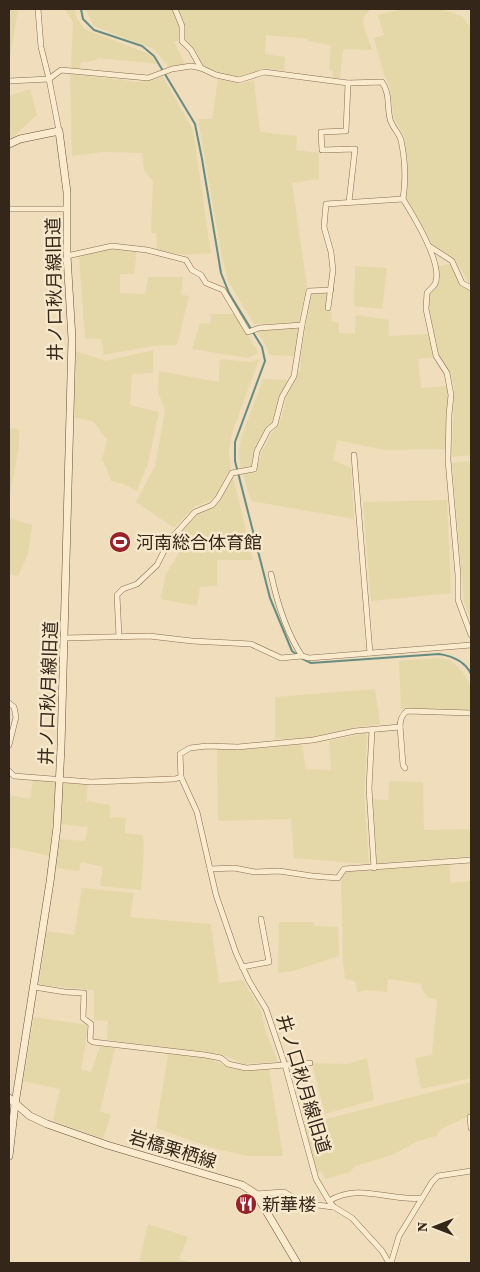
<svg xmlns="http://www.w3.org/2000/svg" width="480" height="1272" font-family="'Source Serif 4','Noto Sans JP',serif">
<rect width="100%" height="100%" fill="#efddbb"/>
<g fill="#e5d8a8">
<path d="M9 9H18L9 63Z"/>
<path d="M65 9H75L76 16 84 29 144 52 151 56 157 64 99 58 93 61 81 62 80 68H71L73 22Z"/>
<path d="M85 9H172L179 26V40L174 42 186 65 169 67 154 49 94 26Z"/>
<path d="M178 9H371L364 16 363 24 372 50 343 49 340 78H332L333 71 329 70 331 45 308 41V39L266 35 265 54 285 57 284 71 265 68 240 77 216 73 202 66 196 51 185 39 184 21Z"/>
<path d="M401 9H441L462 16 471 28V284L469 283 455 259 432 244 406 198 408 180 404 136 394 118 389 85 384 75 374 38 384 35 378 15Z"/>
<path d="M70 74 140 82 163 77 193 130 211 253 186 255 157 250 156 233H151L153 181 144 170 142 153 102 152 72 156Z"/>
<path d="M218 79 240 84 254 80 260 132 297 136 296 150 319 153V179L292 183 307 286 298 323 254 324 228 281 222 258 198 119H212Z"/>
<path d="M30 89 37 115 11 139 9 131V96Z"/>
<path d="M112 248 137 250 134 274H120V293L145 294 148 277H183L181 295 189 296 177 345 153 346 103 355V348L101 339 85 338 79 256Z"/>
<path d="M450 264 460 285 471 290V455L452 457 454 387 449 370 439 355 429 310V292L438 284V266Z"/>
<path d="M355 266 387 268 382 309 354 306Z"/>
<path d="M327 293 325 310 332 312 331 321 339 323V333L355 334 356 315 389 320 388 336 429 334 434 357 418 359 421 388 447 386 449 397 447 449 385 450 337 440 333 460 351 468 354 519 251 501 243 474 256 473 262 451 282 416 286 398 300 369 301 353 311 294Z"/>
<path d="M211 314H235L259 353 248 358 192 349 200 323 210 324Z"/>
<path d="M299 328 295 356 269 355 266 346 257 330Z"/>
<path d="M153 350V373L132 374 130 405 159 412 148 463 137 491 124 484 111 481 107 469 102 460 107 440 94 422 74 417 76 351 106 361Z"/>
<path d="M220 359 250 362 259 359 232 433 229 452 231 470 226 475 216 496 207 502 195 506 174 528 136 502 155 466 165 410 158 392 159 371 219 382Z"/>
<path d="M263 379 288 380 281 395 274 421 263 432 255 449 251 467 248 469 241 468 238 453 242 435Z"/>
<path d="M9 428 19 429V445L9 500Z"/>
<path d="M471 461V617H470L464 602 452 463Z"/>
<path d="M233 477 253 560H217V586L200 587 197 606 161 599 165 576 182 548 171 541 196 513 209 508 220 501 228 484Z"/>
<path d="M447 500 451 593 371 601 363 502Z"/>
<path d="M9 518 32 525 28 554 18 576 9 574Z"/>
<path d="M437 658 450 660 462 671 470 685 471 710 401 709 399 661Z"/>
<path d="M375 689 380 724 352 728 311 738 275 739V697Z"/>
<path d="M367 733 364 794 369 864 294 858 291 819 218 821 217 749 237 750 302 744 306 769 331 770 329 741Z"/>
<path d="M33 780 56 781 50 856 9 847V795L30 799Z"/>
<path d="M389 781 423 782 424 830 471 829V856L377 864 373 799 388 800Z"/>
<path d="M63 782 88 783 86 801 110 805V817L126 818 125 833 143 835 144 849 141 890 100 886 103 867 81 862 79 871 56 868 60 839 85 841 88 827 61 824Z"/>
<path d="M449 864 451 883 471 881V1078L421 1089 415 1058 432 1055 437 1000 429 998 422 990V984L388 979 387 992 367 990 357 992 355 981 345 979 343 961 341 878 346 871Z"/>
<path d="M82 888 134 893 130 917 211 924 219 983 243 980 261 1011 265 1030 278 1062 244 1064 221 1054 107 1040 108 1021 94 1020V990L39 985 46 931 74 935Z"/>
<path d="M279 922H313L315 926 338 927 339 956 293 971 278 973Z"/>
<path d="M34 1017 87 1025 86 1041 81 1069 91 1072 100 1046 115 1048 100 1111 111 1115 103 1139 53 1121 60 1089 23 1081Z"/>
<path d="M168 1054 206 1057 233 1069 247 1070 269 1069 283 1156H247L213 1148 156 1128Z"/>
<path d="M367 1058 374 1100 325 1114 312 1063 348 1064Z"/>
<path d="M471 1082V1115L441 1129 436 1136 418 1141 392 1155 355 1166 350 1172 325 1179 322 1171 316 1173 302 1125Z"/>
<path d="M148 1224 188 1237 179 1259 193 1263H139Z"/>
</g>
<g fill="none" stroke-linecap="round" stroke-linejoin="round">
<g stroke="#678d82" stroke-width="2">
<path d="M81 9 83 19 94 30 142 46 154 56 195 124 202 159 221 273 229 293 262 347 265 361 235 442V461L270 598 292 651 296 654"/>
<path d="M299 657 311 663 439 654C452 656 465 661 471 674"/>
</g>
<g stroke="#876d54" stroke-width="6">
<g id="street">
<path d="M38 9 41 47 49 79 59 131"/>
<path d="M175 9 182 26V41L191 50 201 68"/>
<path d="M9 81 49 79 61 70 148 78 172 69 191 66 201 68 216 75 239 80 264 72 348 83 382 82C390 93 387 106 390 119 392 127 399 133 401 140 405 159 406 180 403 199 413 215 444 265 435 284 433 287 429 290 427 293L426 309 436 356 447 373 451 395 449 415 448 460 458 575V600L471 635"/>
<path d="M348 83 346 131 321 132 322 150 355 149 349 202"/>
<path d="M9 209H67"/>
<path d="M429 246 452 261 462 283 471 288"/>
<path d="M67 256 112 246 147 250 186 260 192 270 201 275 206 283 223 290 248 332 259 328 302 325"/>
<path d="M328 308 333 270 331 252 324 227 326 204 403 199"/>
<path d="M354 455 370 653"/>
<path d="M271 574C277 602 286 632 302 656L309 658 471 645"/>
<path d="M119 637 117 595 123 589 137 584 157 565 169 541 195 512 212 505 218 498 232 473 254 469 257 451 268 430 275 424 282 397 294 376 302 325 309 291 331 290"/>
<path d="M64 638 149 636 192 641 251 644 281 658 302 656"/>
<path d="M9 703 14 707 16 717 9 745"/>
<path d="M400 726 403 765 405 768"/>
<path d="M372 730 369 788 374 868"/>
<path d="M9 771 14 776 91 782 175 779 181 777"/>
<path d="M210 869 234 868 255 872 279 871 312 876 338 878 344 869 471 860"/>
<path d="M242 967 269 962 261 919"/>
<path d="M34 987 65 992 84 993 83 1018 91 1024 90 1040 93 1042 205 1055 221 1058 228 1064 246 1068 310 1063"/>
<path d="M470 1117 471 1128"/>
<path d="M256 1194 284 1192 302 1203 333 1207"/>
<path d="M329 1201C359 1182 390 1202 422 1198"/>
<path d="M389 1263 382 1251 352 1218 334 1207 329 1201 316 1179 285 1065 266 1009 249 981 236 953 216 895 197 812 181 777 180 754 190 748 207 746 238 747 313 740 355 731 400 727C400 719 402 715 407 711L471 713"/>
<path d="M391 1263 399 1236 432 1182 438 1176 471 1171"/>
</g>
</g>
<g stroke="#684e38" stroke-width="8">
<g id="secondary">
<path d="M9 144 20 139 59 131 67 192V256L72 339 61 747 57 827 50 882 15 1104 9 1156"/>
<path d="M9 1098 30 1116 47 1124 107 1145 242 1185 256 1194 297 1263"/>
</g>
</g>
<use href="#street" stroke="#faebce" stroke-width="5"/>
<use href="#secondary" stroke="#faebce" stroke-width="7"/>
</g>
<defs>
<g id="stadium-disc" transform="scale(1.125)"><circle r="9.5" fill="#982229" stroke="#f6e8cb"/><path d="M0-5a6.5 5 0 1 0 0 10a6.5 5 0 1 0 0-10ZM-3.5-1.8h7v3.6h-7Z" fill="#fff"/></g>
<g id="restaurant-disc" transform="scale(1.125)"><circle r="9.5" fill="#982229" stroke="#f6e8cb"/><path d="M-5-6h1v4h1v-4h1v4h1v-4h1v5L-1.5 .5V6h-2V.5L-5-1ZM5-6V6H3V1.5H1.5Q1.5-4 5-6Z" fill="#fff"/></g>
</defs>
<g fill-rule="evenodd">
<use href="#stadium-disc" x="120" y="542"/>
<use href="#restaurant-disc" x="246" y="1204"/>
</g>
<g text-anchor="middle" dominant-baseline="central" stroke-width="5" stroke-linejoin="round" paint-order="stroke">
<g font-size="18" fill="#35261a" stroke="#f6e8cb">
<text transform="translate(54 289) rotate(-91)">井ノ口秋月線旧道</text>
<text transform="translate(48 693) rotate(-88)">井ノ口秋月線旧道</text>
<text transform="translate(304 1084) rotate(73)">井ノ口秋月線旧道</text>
<text transform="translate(173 1149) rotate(17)">岩橋栗栖線</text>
</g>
<g font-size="18" fill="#35261a" stroke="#f6e8cb" text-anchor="start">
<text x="136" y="542">河南総合体育館</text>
<text x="262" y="1204">新華楼</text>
</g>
</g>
<rect width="480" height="1272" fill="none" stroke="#35261a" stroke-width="20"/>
<g transform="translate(435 1227) rotate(270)" stroke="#f6e8cb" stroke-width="4" paint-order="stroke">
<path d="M0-4L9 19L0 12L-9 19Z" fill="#35261a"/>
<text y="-8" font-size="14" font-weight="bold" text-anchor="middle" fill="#35261a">N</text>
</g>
</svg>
